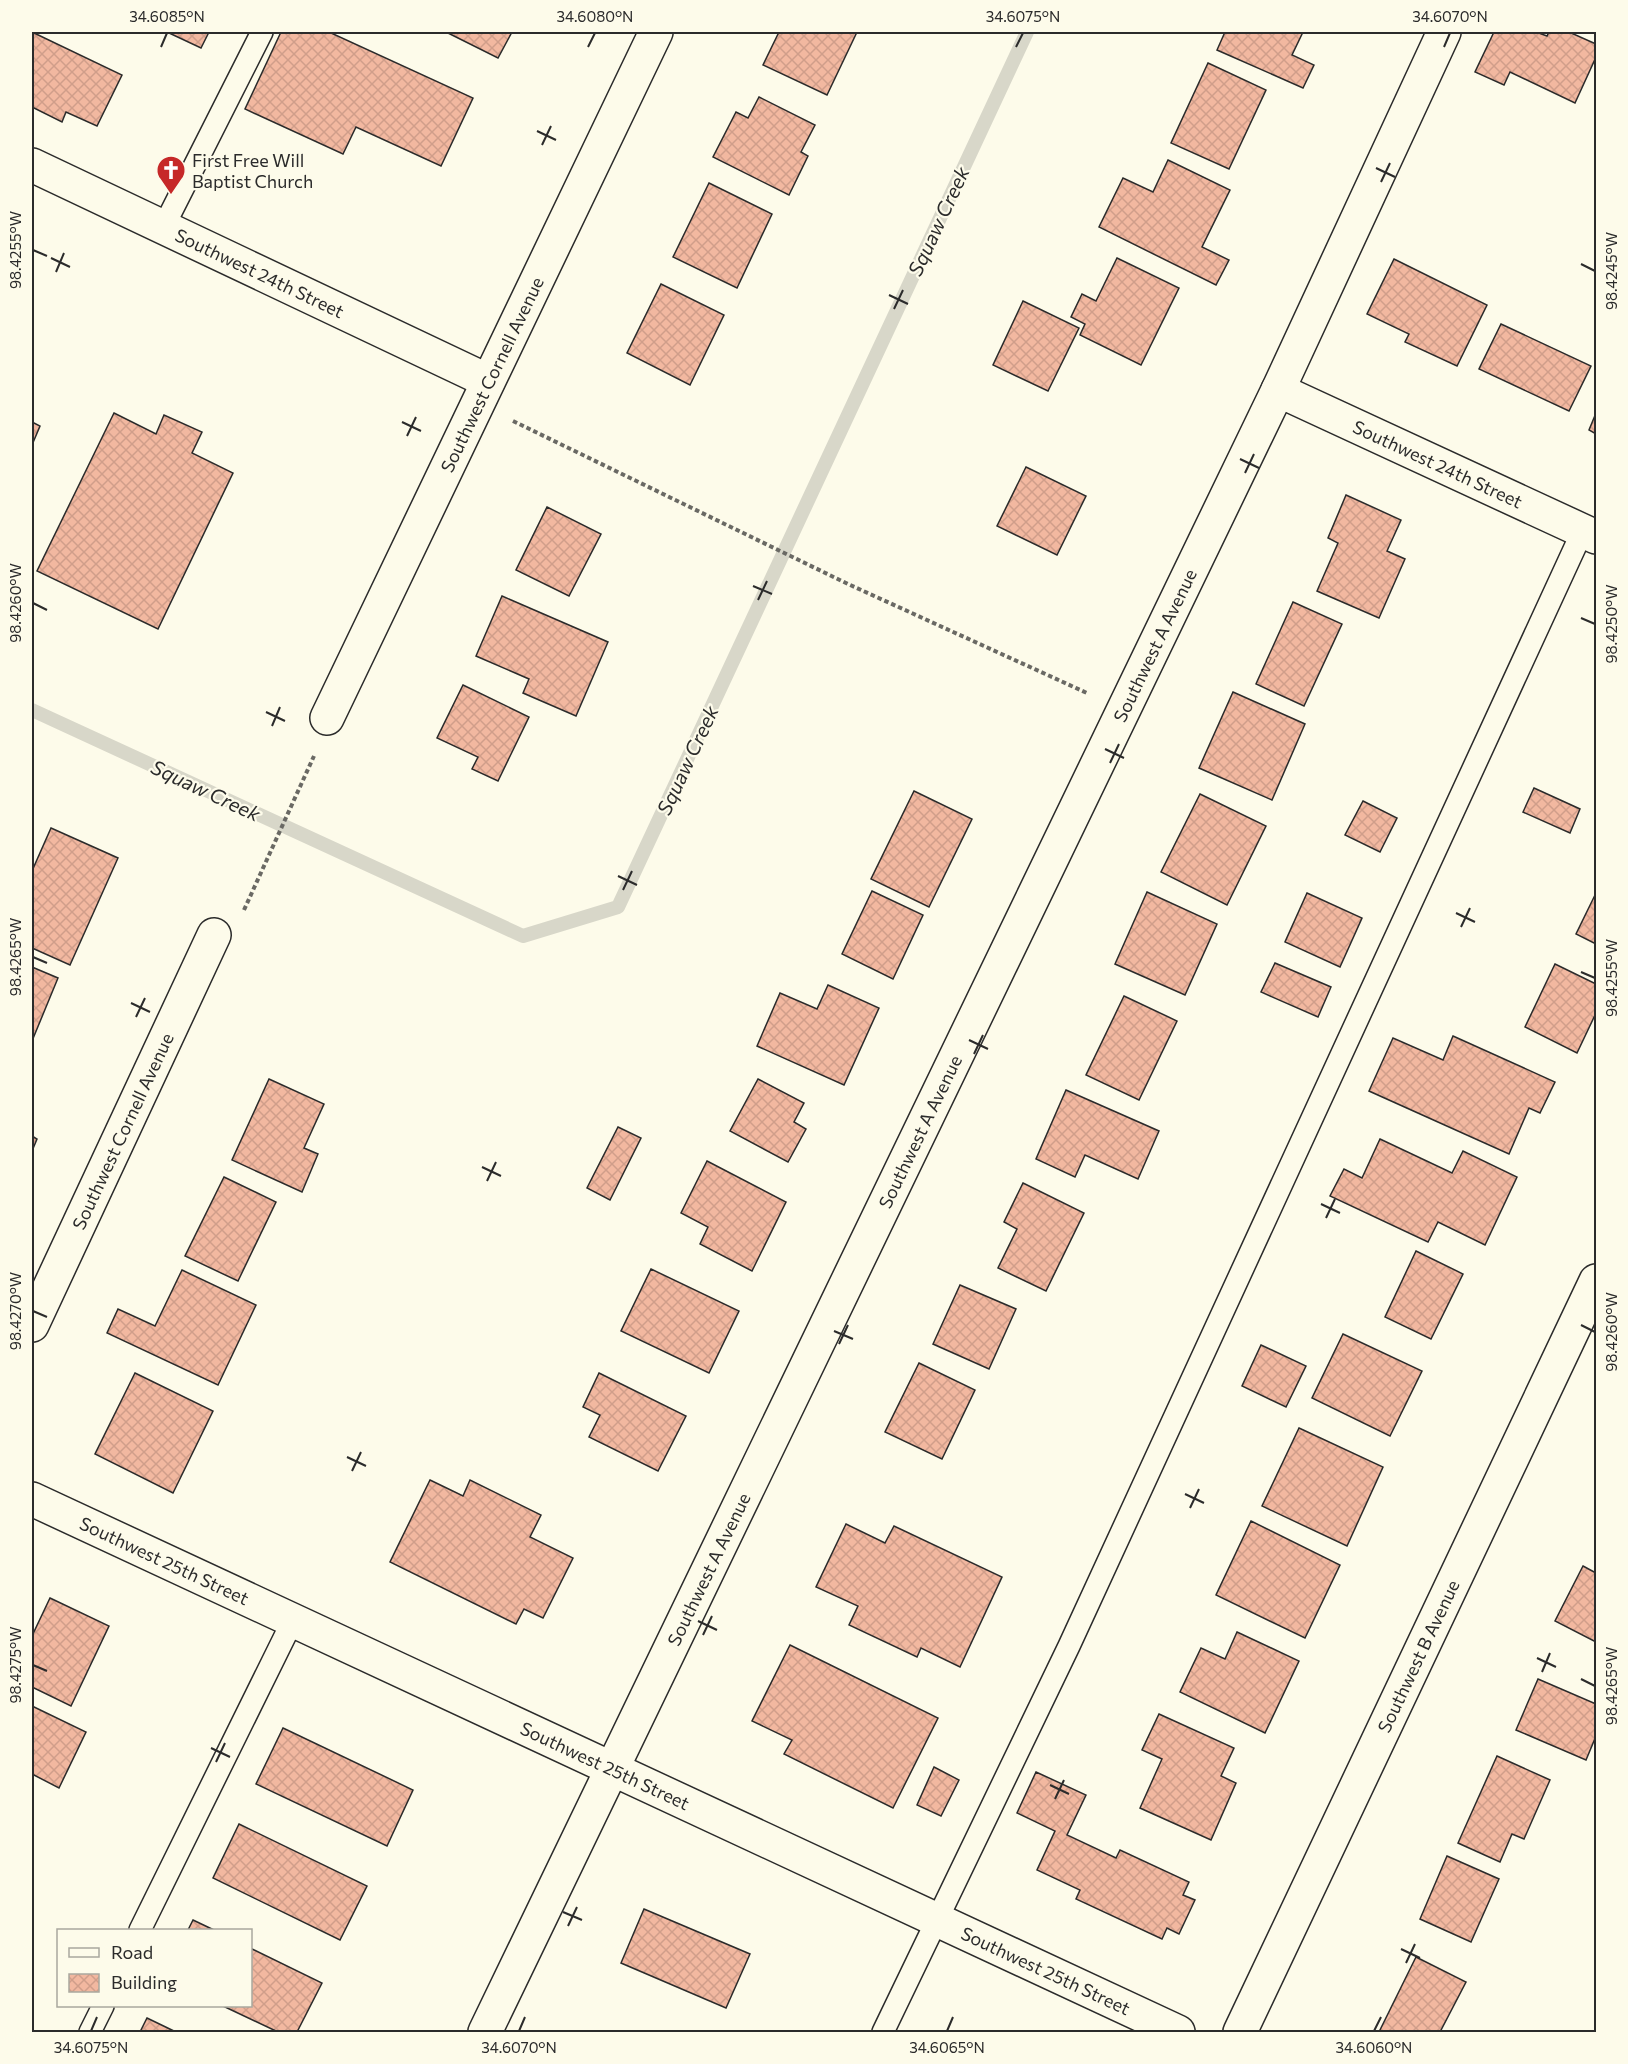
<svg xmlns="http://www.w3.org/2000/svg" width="1628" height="2064" font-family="Commissioner,sans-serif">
<defs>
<pattern id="building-cross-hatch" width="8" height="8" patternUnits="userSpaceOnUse" patternTransform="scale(1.5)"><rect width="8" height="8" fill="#f2b8a0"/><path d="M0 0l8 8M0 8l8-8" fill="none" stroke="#d09e8a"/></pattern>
</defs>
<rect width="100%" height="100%" fill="#fdfbea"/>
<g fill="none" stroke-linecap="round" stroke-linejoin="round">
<path stroke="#d8d7c9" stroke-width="14" d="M32 710 523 936 618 907 1027 32"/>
</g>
<g fill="url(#building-cross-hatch)" stroke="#2b2b2b" stroke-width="1.5">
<path d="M32 32 122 75 97 126 66 112 62 122 32 107Z"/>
<path d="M167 32H209L201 48Z"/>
<path d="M281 32H329L473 98 441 166 356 127 343 154 245 109Z"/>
<path d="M446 32H512L498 58Z"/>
<path d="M779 32H857L827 95 763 65Z"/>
<path d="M1225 32H1303L1292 55 1314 65 1303 88 1217 50Z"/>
<path d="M1494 32H1536L1547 36 1549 32H1569L1596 44V57L1575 103 1510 72 1504 85 1475 72Z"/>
<path d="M1208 63 1266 90 1229 169 1171 143Z"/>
<path d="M759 97 815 125 801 152 808 156 789 195 713 157 736 112 748 118Z"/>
<path d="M1168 160 1230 190 1202 247 1229 260 1216 285 1099 227 1123 178 1153 192Z"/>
<path d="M709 183 772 214 737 288 673 257Z"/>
<path d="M1117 258 1179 288 1141 365 1080 335 1085 324 1071 317 1082 294 1096 301Z"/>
<path d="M1394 259 1487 305 1457 366 1405 342 1409 334 1367 314Z"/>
<path d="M661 284 724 315 690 385 627 353Z"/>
<path d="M1023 301 1079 328 1048 391 993 365Z"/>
<path d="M1501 324 1591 366 1569 411 1479 369Z"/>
<path d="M114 413 156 434 164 415 202 432 192 453 233 473 158 629 37 571Z"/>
<path d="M1596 413V434L1589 430Z"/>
<path d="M32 422 40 426 32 445Z"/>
<path d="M1026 467 1086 496 1057 555 997 526Z"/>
<path d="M1346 495 1401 520 1387 551 1405 559 1379 618 1317 591 1338 543 1328 538Z"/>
<path d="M547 507 601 534 569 596 516 570Z"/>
<path d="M502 596 608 642 576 716 523 693 529 679 476 656Z"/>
<path d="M1293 602 1342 624 1304 706 1256 684Z"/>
<path d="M463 685 529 717 498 781 472 769 478 757 437 738Z"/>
<path d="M1233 692 1305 724 1272 800 1199 768Z"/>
<path d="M1534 788 1580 809 1570 833 1523 812Z"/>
<path d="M914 791 972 819 929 907 871 879Z"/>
<path d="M1200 794 1266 826 1227 905 1161 872Z"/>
<path d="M1363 801 1397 818 1380 852 1345 835Z"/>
<path d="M51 828 118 858 70 965 32 948V871Z"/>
<path d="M872 891 923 915 893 979 842 954Z"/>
<path d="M1147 892 1217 924 1185 995 1115 964Z"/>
<path d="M1307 893 1362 918 1340 967 1285 942Z"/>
<path d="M1596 893V944L1576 934Z"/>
<path d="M1275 963 1331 987 1318 1017 1261 992Z"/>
<path d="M1555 964 1596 984V1013L1577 1053 1525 1027Z"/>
<path d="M32 967 58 978 32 1041Z"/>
<path d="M828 985 879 1008 844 1085 757 1046 780 993 817 1009Z"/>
<path d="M1124 996 1177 1021 1139 1100 1086 1075Z"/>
<path d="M1453 1036 1555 1082 1540 1113 1529 1108 1509 1154 1369 1091 1393 1038 1443 1060Z"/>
<path d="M269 1079 324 1104 304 1148 318 1154 302 1192 232 1160Z"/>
<path d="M758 1079 804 1103 794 1122 806 1129 788 1162 730 1131Z"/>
<path d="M1066 1090 1159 1131 1138 1179 1085 1155 1075 1177 1036 1159Z"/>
<path d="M618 1127 641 1138 610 1200 587 1188Z"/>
<path d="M32 1136 37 1139 32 1151Z"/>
<path d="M1380 1139 1452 1173 1463 1151 1517 1177 1485 1245 1438 1222 1428 1242 1330 1196 1344 1169 1362 1178Z"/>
<path d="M707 1161 786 1202 752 1271 700 1244 708 1227 681 1213Z"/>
<path d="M224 1177 276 1202 238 1281 185 1256Z"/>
<path d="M1023 1183 1084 1213 1046 1291 998 1268 1017 1229 1004 1222Z"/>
<path d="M1416 1251 1463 1274 1431 1339 1385 1317Z"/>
<path d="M651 1269 739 1311 709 1373 621 1331Z"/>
<path d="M182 1270 256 1305 218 1385 107 1333 118 1309 155 1326Z"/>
<path d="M960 1285 1016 1309 989 1369 933 1344Z"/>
<path d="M1343 1334 1422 1371 1390 1436 1312 1398Z"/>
<path d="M1261 1345 1306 1366 1286 1407 1242 1386Z"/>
<path d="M919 1363 975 1390 942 1459 885 1432Z"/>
<path d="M135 1373 213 1411 173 1493 95 1454Z"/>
<path d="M599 1373 686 1416 658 1471 589 1437 600 1415 583 1407Z"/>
<path d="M1299 1428 1383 1467 1347 1546 1262 1506Z"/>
<path d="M430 1480 463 1496 470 1480 541 1515 530 1537 573 1558 543 1618 524 1609 516 1624 390 1562Z"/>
<path d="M1251 1521 1340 1565 1305 1638 1216 1595Z"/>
<path d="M846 1524 885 1543 894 1526 1002 1577 960 1667 921 1648 917 1657 849 1625 858 1606 816 1587Z"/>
<path d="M1583 1566 1596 1573V1642L1555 1621Z"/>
<path d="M50 1598 109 1626 71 1706 32 1687V1636Z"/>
<path d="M1237 1632 1299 1661 1265 1733 1180 1692 1201 1648 1225 1659Z"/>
<path d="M790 1645 938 1718 893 1808 784 1754 792 1740 752 1721Z"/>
<path d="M1538 1679 1596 1704V1736L1586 1760 1516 1730Z"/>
<path d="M32 1706 86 1732 59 1788 32 1774Z"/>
<path d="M1159 1714 1234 1748 1221 1776 1236 1783 1211 1840 1140 1808 1162 1759 1142 1750Z"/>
<path d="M283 1728 413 1790 387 1846 256 1784Z"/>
<path d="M1497 1756 1550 1780 1524 1839 1512 1834 1500 1862 1458 1843Z"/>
<path d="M934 1767 959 1780 941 1816 917 1805Z"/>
<path d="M1036 1772 1086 1795 1067 1835 1116 1858 1120 1850 1189 1882 1183 1895 1195 1900 1179 1934 1167 1928 1162 1939 1076 1899 1080 1890 1037 1870 1055 1831 1017 1813Z"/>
<path d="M239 1824 367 1886 340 1940 213 1878Z"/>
<path d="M1447 1856 1499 1879 1471 1942 1420 1919Z"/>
<path d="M644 1909 750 1954 726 2008 621 1963Z"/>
<path d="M193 1920 214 1930H188Z"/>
<path d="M250 1948 322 1983 297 2032H278L223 2006H250Z"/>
<path d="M1416 1957 1466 1982 1440 2032H1379Z"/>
<path d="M147 2018 176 2032H140Z"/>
</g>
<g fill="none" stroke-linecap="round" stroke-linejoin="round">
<g stroke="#2b2b2b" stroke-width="24">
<g id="lane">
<path d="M163 228 262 32"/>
<path d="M140 1930 293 1620"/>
<path d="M90 2032 103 2006"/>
<path d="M883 2032 1069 1646 1583 530"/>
</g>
</g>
<g stroke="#2b2b2b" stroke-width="36">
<g id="street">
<path id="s1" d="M32 165 488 381"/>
<path id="s2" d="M1278 390 1596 537"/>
<path id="s3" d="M327 718 656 32"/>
<path id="s4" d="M32 1325 214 935"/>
<path id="s5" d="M32 1499 1178 2032"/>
<path id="s6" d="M485 2032 1278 390 1444 32"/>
<path id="s7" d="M1240 2032 1596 1281"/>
</g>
</g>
<g stroke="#6a6964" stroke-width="4" stroke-dasharray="4.5 3" stroke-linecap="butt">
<path d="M513 421 848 584 1087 693"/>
<path d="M244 910 314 756"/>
</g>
<use href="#lane" stroke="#fdfbea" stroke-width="21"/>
<use href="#street" stroke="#fdfbea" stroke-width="33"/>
</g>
<path fill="none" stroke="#2b2b2b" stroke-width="2" d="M161 47 167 33M588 47 595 33M1016 47 1023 33M1444 47 1450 33M537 131 556 140M542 145 551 126M1376 168 1395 177M1381 182 1390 163M33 250 47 256M51 258 70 267M1581 264 1595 271M56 272 64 253M889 295 908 304M894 309 903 290M402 422 421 431M407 436 416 417M1240 459 1259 468M1245 473 1254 454M753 586 772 594M758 600 767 581M33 603 47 610M1581 618 1595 624M266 712 285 721M272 726 280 707M1105 749 1124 758M1110 763 1119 744M618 876 637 885M623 890 632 871M1456 913 1475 922M1461 927 1470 908M33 957 47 963M1581 972 1595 978M131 1003 150 1012M136 1017 145 998M969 1040 988 1049M974 1054 983 1035M482 1167 501 1176M487 1181 496 1162M1321 1204 1340 1213M1326 1218 1335 1199M33 1311 47 1317M1581 1325 1595 1332M834 1331 853 1339M839 1344 848 1325M347 1457 366 1466M352 1471 361 1452M1185 1494 1204 1503M1190 1508 1199 1489M698 1621 717 1630M703 1635 712 1616M1537 1658 1556 1667M33 1665 47 1671M1542 1672 1550 1653M1581 1679 1595 1686M211 1748 230 1757M216 1762 225 1743M1050 1785 1069 1794M1055 1799 1064 1780M563 1912 582 1920M568 1926 577 1907M1401 1949 1420 1958M1406 1963 1415 1944M91 2031 97 2017M519 2031 525 2017M947 2031 953 2017M1374 2031 1381 2017"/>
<defs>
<g id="church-pin" transform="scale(1.5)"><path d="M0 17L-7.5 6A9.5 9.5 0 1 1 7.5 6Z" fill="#c62828" stroke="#fdfbea"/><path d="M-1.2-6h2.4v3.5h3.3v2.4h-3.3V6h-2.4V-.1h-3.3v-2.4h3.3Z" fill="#fff"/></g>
</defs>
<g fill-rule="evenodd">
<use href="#church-pin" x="171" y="170"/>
</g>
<g text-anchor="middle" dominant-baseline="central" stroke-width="4.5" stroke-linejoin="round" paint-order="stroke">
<g font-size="18" fill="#2b2b2b" stroke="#fdfbea" text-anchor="start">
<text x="192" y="160">First Free Will<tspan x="192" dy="21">Baptist Church</tspan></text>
</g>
<g font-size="18" fill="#2b2b2b" stroke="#fdfbea">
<text stroke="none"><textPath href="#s1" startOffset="252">Southwest 24th Street</textPath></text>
<text stroke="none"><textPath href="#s3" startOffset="381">Southwest Cornell Avenue</textPath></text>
<text stroke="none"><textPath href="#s2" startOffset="176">Southwest 24th Street</textPath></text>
<text stroke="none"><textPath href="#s6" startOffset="1540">Southwest A Avenue</textPath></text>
<text stroke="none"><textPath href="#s4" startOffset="214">Southwest Cornell Avenue</textPath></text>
<text stroke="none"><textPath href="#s6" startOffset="1000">Southwest A Avenue</textPath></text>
<text stroke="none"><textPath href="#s5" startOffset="146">Southwest 25th Street</textPath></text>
<text stroke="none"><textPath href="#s6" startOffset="514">Southwest A Avenue</textPath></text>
<text stroke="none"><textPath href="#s7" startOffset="416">Southwest B Avenue</textPath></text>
<text stroke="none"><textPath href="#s5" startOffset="632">Southwest 25th Street</textPath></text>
<text stroke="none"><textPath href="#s5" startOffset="1118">Southwest 25th Street</textPath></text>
</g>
<g font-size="20" font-style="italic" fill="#2b2b2b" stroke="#fdfbea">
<text transform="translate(938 221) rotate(-65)">Squaw Creek</text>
<text transform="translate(687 760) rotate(-65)">Squaw Creek</text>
<text transform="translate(206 790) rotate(25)">Squaw Creek</text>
</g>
</g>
<rect width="1628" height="2064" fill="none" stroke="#fdfbea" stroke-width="66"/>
<rect x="57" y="1929" width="195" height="78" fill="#fdfbea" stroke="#a9a89e" stroke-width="1.5"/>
<rect x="69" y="1948" width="30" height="9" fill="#fdfbea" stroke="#a9a89e" stroke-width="1.5"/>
<text x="111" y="1959" font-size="18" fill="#2b2b2b">Road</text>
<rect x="69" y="1974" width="30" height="18" fill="url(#building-cross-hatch)" stroke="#a9a89e" stroke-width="1.5"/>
<text x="111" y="1989" font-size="18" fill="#2b2b2b">Building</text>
<rect x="33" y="33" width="1562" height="1998" fill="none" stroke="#2b2b2b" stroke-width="2"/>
<g font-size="15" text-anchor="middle" fill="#2b2b2b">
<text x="167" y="22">34.6085°N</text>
<text x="595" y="22">34.6080°N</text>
<text x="1023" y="22">34.6075°N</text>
<text x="1450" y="22">34.6070°N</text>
<text transform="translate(16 250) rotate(-90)" y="5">98.4255°W</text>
<text transform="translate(1612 271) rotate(-90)" y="5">98.4245°W</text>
<text transform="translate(16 603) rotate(-90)" y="5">98.4260°W</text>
<text transform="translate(1612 624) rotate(-90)" y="5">98.4250°W</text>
<text transform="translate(16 957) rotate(-90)" y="5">98.4265°W</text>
<text transform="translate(1612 978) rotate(-90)" y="5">98.4255°W</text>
<text transform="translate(16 1311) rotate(-90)" y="5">98.4270°W</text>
<text transform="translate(1612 1332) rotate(-90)" y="5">98.4260°W</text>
<text transform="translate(16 1665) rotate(-90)" y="5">98.4275°W</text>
<text transform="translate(1612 1686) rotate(-90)" y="5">98.4265°W</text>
<text x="91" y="2053">34.6075°N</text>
<text x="519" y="2053">34.6070°N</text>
<text x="947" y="2053">34.6065°N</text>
<text x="1374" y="2053">34.6060°N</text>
</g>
</svg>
